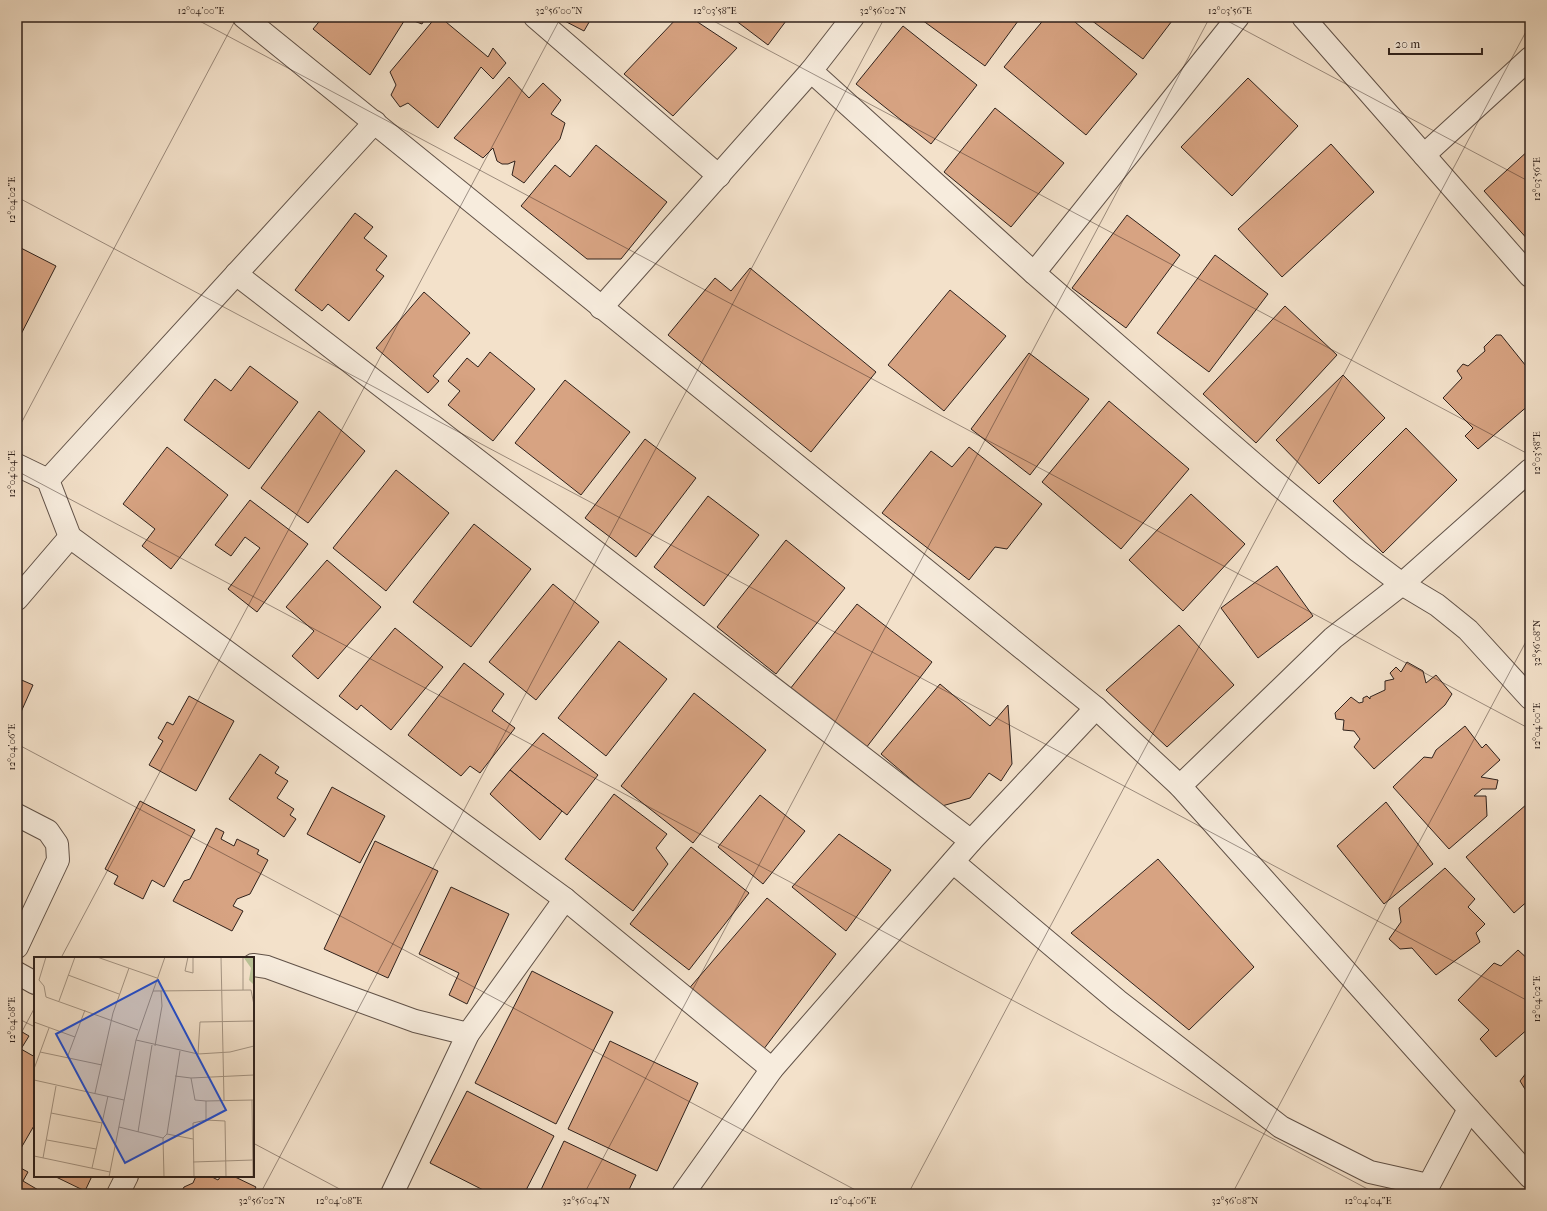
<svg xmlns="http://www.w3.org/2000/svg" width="1547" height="1211" font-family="'IM FELL French Canon',serif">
<rect width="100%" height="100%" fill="#f3e1ca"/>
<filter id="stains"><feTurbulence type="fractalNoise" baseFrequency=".005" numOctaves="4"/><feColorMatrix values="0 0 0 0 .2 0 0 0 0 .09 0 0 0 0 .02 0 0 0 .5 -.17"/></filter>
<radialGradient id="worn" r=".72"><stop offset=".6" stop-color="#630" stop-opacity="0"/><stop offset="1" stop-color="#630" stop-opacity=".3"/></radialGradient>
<g fill="#d7a382" stroke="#30221c">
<path d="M323 17H426L422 24 406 18 370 75 313 29Z"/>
<path d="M436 17H440L488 57 493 48 506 63 493 79 481 67 438 128 408 103 400 107 391 95 396 85 390 72Z"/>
<path d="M557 17H592L584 31Z"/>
<path d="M678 17H690L737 48 673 116 624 74Z"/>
<path d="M731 17H789L768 45Z"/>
<path d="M925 17H1021L985 66 922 20Z"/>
<path d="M1046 17H1069L1137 74 1086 135 1004 67Z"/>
<path d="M1087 17H1175L1143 59Z"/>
<path d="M903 26 977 85 931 144 856 84Z"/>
<path d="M509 77 529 98 543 83 561 100 551 114 565 123 560 139 524 183 512 175 515 161 508 164H502L497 161 493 148 483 158 454 138Z"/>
<path d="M1248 78 1298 126 1232 196 1181 147Z"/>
<path d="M995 108 1064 163 1011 227 944 172Z"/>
<path d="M1331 144 1374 192 1282 277 1238 229Z"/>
<path d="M596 145 667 202 621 259H587L521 206 555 165 570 177Z"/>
<path d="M1530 149V242L1484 191Z"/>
<path d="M355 213 373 227 364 238 387 256 376 270 384 276 349 321 328 304 322 311 295 290Z"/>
<path d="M1127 215 1180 255 1126 328 1072 288Z"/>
<path d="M17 246 56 266 17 342Z"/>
<path d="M1215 255 1268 294 1209 372 1157 333Z"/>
<path d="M750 268 876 372 811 452 668 335 715 278 731 291Z"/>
<path d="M950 290 1006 336 944 411 888 365Z"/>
<path d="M424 292 470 333 433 376 439 381 428 393 376 348Z"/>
<path d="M1285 306 1337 355 1256 443 1203 394Z"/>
<path d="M1496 335H1501L1530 371V404L1478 449 1465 436 1473 428 1443 398 1462 378 1457 371 1463 364 1468 366 1485 351 1484 347Z"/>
<path d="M490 352 535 389 493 441 448 405 460 391 448 381 467 358 478 367Z"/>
<path d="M1029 353 1089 399 1030 475 971 429Z"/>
<path d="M250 366 298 402 249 469 184 420 215 379 231 391Z"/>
<path d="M1343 375 1385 418 1319 484 1276 440Z"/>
<path d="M565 380 630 432 581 495 515 443Z"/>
<path d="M1109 401 1189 469 1121 549 1042 482Z"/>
<path d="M319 411 365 451 308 523 261 488Z"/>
<path d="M1406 428 1457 480 1383 553 1333 501Z"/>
<path d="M645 439 696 478 636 557 585 518Z"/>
<path d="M167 447 228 495 171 569 142 546 155 529 123 504Z"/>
<path d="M969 447 1042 504 1007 549 995 547 969 580 882 513 931 451 952 467Z"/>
<path d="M396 470 449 513 386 591 333 548Z"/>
<path d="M1191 494 1245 544 1183 611 1129 560Z"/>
<path d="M708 496 759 535 704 606 654 567Z"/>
<path d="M250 500 308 544 257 612 228 589 260 548 245 537 231 556 215 545Z"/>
<path d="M474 524 531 569 471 647 413 602Z"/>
<path d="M786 540 845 588 776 674 717 627Z"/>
<path d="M327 560 381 607 318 679 292 656 314 631 286 607Z"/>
<path d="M1277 566 1313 616 1258 658 1221 608Z"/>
<path d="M553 584 599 622 536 700 489 662Z"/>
<path d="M857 604 932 662 866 748 790 689Z"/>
<path d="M1179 625 1234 685 1167 747 1106 690Z"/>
<path d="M395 628 443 667 391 730 361 705 357 710 339 696Z"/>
<path d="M619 641 667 679 606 756 558 718Z"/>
<path d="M1407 662 1423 671 1426 683 1436 675 1452 694 1445 705 1374 769 1354 747 1360 739 1354 731 1343 730 1344 720 1336 719 1335 713 1351 697 1359 703 1363 702V698L1367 696 1370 699V697L1385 690V681L1394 679 1390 673 1396 667 1401 672Z"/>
<path d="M464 663 504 694 492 711 515 728 480 773 470 766 461 776 408 735Z"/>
<path d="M17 678 33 685 17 721Z"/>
<path d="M940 684 990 726 1008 705 1012 764 1001 781 989 773 970 798 942 806 881 754Z"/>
<path d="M694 693 766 750 693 843 621 786Z"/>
<path d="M189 696 234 721 196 791 149 765 163 741 158 738 167 722 173 725Z"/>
<path d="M1465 726 1482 748 1486 744 1500 760 1481 777 1498 780 1496 789H1482L1474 796H1486L1487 816 1449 849 1393 787 1424 757 1432 758 1436 750Z"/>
<path d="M543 733 598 775 567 815 510 770Z"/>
<path d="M260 754 279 767 275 773 288 781 277 798 294 809 290 815 296 819 284 837 229 799Z"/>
<path d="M510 770 562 811 540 840 490 794Z"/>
<path d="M332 787 385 816 360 863 307 834Z"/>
<path d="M614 794 667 834 656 848 668 864 633 911 565 859Z"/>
<path d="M760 795 805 831 763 884 718 847Z"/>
<path d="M140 801 195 830 164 887 152 880 143 899 114 884 118 876 105 869Z"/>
<path d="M1386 802 1433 864 1384 904 1337 846Z"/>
<path d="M1527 804 1530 808V899L1514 913 1466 857Z"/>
<path d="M216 828 224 832 221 839 234 846 237 839 259 850 257 854 268 860 250 894 237 899 233 906 243 911 232 931 173 901 184 881 190 879Z"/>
<path d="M839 834 891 870 846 931 792 887Z"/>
<path d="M375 841 438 871 388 978 324 949Z"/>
<path d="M691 847 749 893 689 970 630 924Z"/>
<path d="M1158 859 1254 967 1189 1030 1071 933Z"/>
<path d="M1445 868 1475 899 1468 907 1485 924 1476 933 1480 942 1436 975 1412 948 1400 949 1389 939 1401 922 1399 908Z"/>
<path d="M451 887 509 914 467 1004 449 995 459 973 419 954Z"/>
<path d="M767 898 836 954 763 1050 686 992Z"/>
<path d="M1518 950 1530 961V1027L1496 1057 1480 1039 1489 1030 1458 1000 1494 963 1501 966Z"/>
<path d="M532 971 613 1012 556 1124 475 1083Z"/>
<path d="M17 1029 29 1036 21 1049 35 1057V1124L17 1155Z"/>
<path d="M610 1041 698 1083 657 1171 568 1129Z"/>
<path d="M1530 1068V1094H1528L1520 1081Z"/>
<path d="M467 1091 554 1136 524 1194H491L430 1163Z"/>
<path d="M564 1141 636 1175 627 1194H539Z"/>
<path d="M17 1166 28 1172 23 1181 40 1191 38 1194H17Z"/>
<path d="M54 1176H92L85 1191Z"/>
<path d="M196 1176H210L218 1180 221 1176H233L256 1187 252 1194H180L184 1187 193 1183Z"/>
</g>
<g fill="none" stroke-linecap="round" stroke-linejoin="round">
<g stroke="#615248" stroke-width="24">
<g id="minor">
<path d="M244 17 1096 708 1180 786 1530 1177"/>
<path d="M535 17 719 176"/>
<path d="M1303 17 1530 276"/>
<path d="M811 71 1034 273 1269 477 1358 551 1402 584 1437 605 1468 630 1530 698"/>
<path d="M1424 155 1530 58"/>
<path d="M1034 273 1238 17"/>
<path d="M236 274 971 841"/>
<path d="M601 308 811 71 853 17"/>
<path d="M17 465 48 480 70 537 565 899 772 1069"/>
<path d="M48 480 375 122"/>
<path d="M17 599 70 537"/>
<path d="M1180 786 1333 638 1402 584 1530 470"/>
<path d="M17 815 48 831 57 844 58 860 17 947"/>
<path d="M953 862 1118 1001 1281 1127 1370 1172 1428 1185"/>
<path d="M253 965 267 967 415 1021 468 1034"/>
<path d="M17 973 35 983"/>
<path d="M118 1194 127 1176"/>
<path d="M392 1194 468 1034 565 899"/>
<path d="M683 1194 772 1069 971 841 1096 708"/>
<path d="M1424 1194 1469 1109"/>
</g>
</g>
<use href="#minor" stroke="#f7ecdd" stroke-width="22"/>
</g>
<path fill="none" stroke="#30221c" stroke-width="1" stroke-opacity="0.45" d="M192 17 1530 729M706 17 1530 455M1220 17 1530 182M17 197 1530 1002M17 431 237 17M17 471 1377 1194M17 744 863 1194M61 958 561 17M17 1018 35 1027M17 1041 35 1007M253 1143 349 1194M260 1194 885 17M584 1194 1210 17M908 1194 1530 24M1232 1194 1530 634"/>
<g transform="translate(34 957)">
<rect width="220" height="220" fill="#f3e1ca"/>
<path d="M220 0V28L215 23 217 11 210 1Z" fill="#bac397"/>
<path fill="none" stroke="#a59584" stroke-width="1" d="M12 0 5 23 10 29 12 40 104 73M63 0 123 21M154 0 151 14 159 16V0M187 0 190 143M209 0V33M34 18 85 37M119 34 217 33 220 48M25 44 41 0M0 65 41 80M102 83 164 97 196 95 220 89M121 89 128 49 127 34M6 95 68 108M164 97 166 65 220 64M33 101 51 53M0 112 15 71M141 119 157 121 220 118M157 121 161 143 172 144M0 123 90 143M61 136 79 56 95 11M218 143 219 220M17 156 68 166M172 163V144L219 143M85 170 129 181M104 175 118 88M133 177 159 182M13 183 62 192M0 199 76 215M9 201 22 129M159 205 219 203M58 211 74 139M75 220 102 83 131 0M130 220 129 181 133 177 146 94M160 220 159 166 172 163 191 164 192 220"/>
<path fill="#1d4ed8" fill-opacity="0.15" stroke="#1d4ed8" stroke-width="2" d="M124 23 192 153 91 206 22 77Z"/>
<rect width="220" height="220" fill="none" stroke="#30221c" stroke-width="2"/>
</g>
<rect width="1547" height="1211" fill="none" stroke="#f3e1ca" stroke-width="44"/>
<path d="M1389 48v6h93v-6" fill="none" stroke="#30221c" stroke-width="2"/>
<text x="1395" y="48" font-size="12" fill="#30221c" stroke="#f7ecdd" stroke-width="3" paint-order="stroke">20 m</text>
<rect x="22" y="22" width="1503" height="1167" fill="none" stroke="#30221c" stroke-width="1.5"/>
<g font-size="10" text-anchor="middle" fill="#30221c">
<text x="201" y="14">12°04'00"E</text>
<text x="559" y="14">32°56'00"N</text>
<text x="715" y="14">12°03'58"E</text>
<text x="883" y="14">32°56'02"N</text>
<text x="1230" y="14">12°03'56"E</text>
<text transform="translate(1536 179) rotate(-90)" y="4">12°03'56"E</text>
<text transform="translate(11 200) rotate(-90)" y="4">12°04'02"E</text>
<text transform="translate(1536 453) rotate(-90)" y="4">12°03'58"E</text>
<text transform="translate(11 474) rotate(-90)" y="4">12°04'04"E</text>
<text transform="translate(1536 643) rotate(-90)" y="4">32°56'08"N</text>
<text transform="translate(1536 726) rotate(-90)" y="4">12°04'00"E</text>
<text transform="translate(11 747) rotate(-90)" y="4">12°04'06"E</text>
<text transform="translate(1536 999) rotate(-90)" y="4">12°04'02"E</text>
<text transform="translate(11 1020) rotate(-90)" y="4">12°04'08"E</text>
<text x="262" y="1204">32°56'02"N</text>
<text x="339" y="1204">12°04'08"E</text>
<text x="586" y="1204">32°56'04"N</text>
<text x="853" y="1204">12°04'06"E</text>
<text x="1235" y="1204">32°56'08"N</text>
<text x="1368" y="1204">12°04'04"E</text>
</g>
<rect width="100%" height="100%" filter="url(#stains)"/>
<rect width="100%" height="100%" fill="url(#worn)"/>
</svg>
